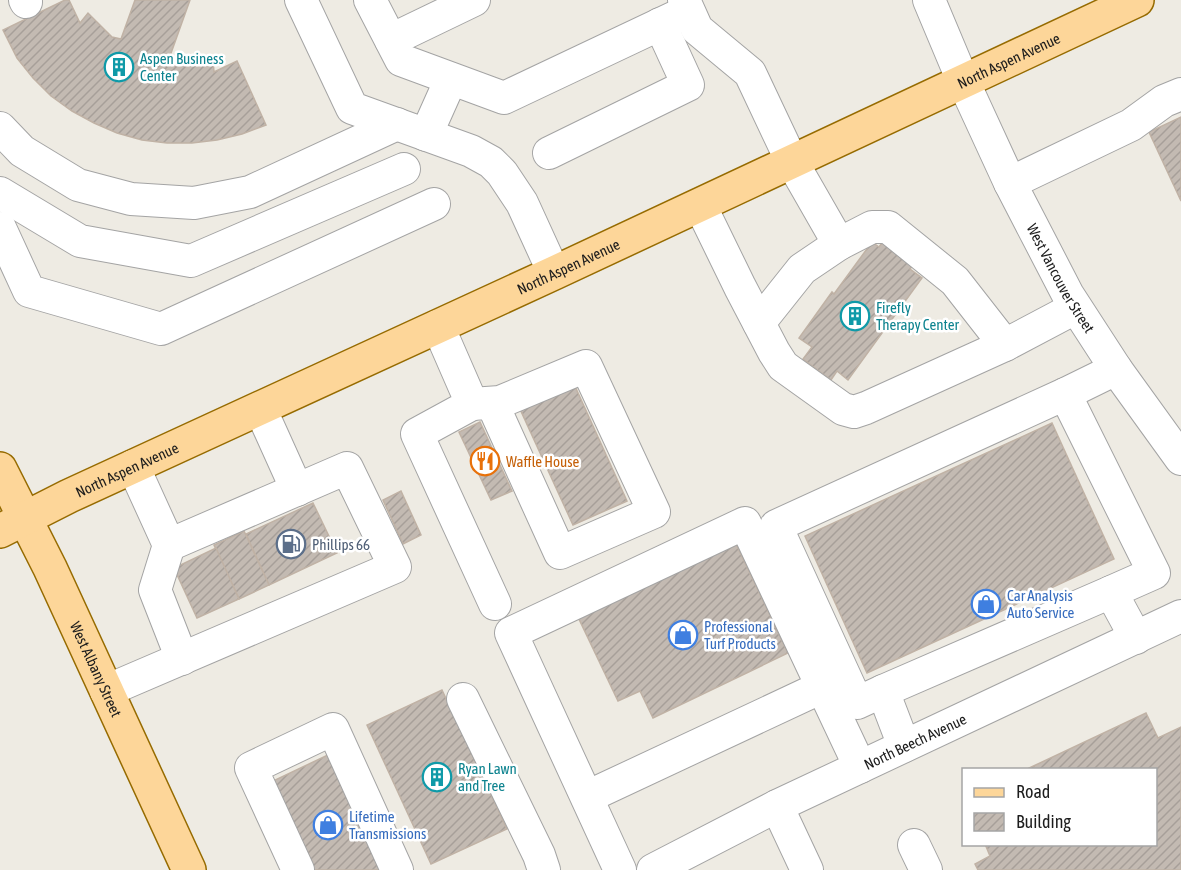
<svg xmlns="http://www.w3.org/2000/svg" width="1181" height="870" font-family="'Asap Condensed',sans-serif">
<defs>
<pattern id="building-hatch" width="6" height="6" patternUnits="userSpaceOnUse" patternTransform="scale(1.5)"><rect width="6" height="6" fill="#c3bab2"/><path d="M-1 1l2-2M0 6l6-6M5 7l2-2" fill="none" stroke="#a79f99"/></pattern>
</defs>
<rect width="100%" height="100%" fill="#eeebe3"/>
<g fill="url(#building-hatch)" stroke="#c0b2a5" stroke-width="1.5">
<path d="M65 0H69L80 23 88 13 112 37 121 39 135 0H190L170 56 181 62 213 59 214 72 237 61 266 125 242 134 217 140 192 143H167L142 140 117 133 94 123 72 111 51 96 33 78 17 58 3 30Z"/>
<path d="M1181 117V201L1149 132Z"/>
<path d="M884 240 915 262 910 269 922 278 848 380 837 371 831 380 803 359 812 347 799 338 832 292 834 294 872 242 879 247Z"/>
<path d="M574 384 627 501 573 525 520 409Z"/>
<path d="M480 422 512 491 491 500 459 432Z"/>
<path d="M1052 423 1114 559 867 673 805 536Z"/>
<path d="M401 491 421 535 403 544 383 500Z"/>
<path d="M313 503 337 553 269 585 246 534Z"/>
<path d="M244 531 269 585 239 599 214 545Z"/>
<path d="M735 542 788 653 653 718 640 691 618 701 578 617Z"/>
<path d="M216 548 239 599 197 618 174 568Z"/>
<path d="M442 690 507 829 431 864 367 725Z"/>
<path d="M1146 713 1158 738 1181 727V870H978L975 864 990 856 985 844H1156V770H1025Z"/>
<path d="M330 754 384 870H314L273 781Z"/>
</g>
<g fill="none" stroke-linecap="round" stroke-linejoin="round">
<g stroke="#a4a4a4" stroke-width="34">
<g id="minor">
<path d="M25 0 26 2"/>
<path d="M301 0 352 108 471 151 491 162 502 173 522 203 554 273"/>
<path d="M370 0 401 60 504 98 688 11"/>
<path d="M684 0 697 29 750 73 792 162 839 244"/>
<path id="s1" d="M929 0 963 81 1010 183 1068 295 1116 369 1181 459"/>
<path d="M391 40 474 0"/>
<path d="M0 128 22 151 78 185 131 199 194 203 250 192 397 124"/>
<path d="M426 135 451 79"/>
<path d="M549 153 688 85 660 24"/>
<path d="M1010 183 1131 125 1164 101 1181 94"/>
<path d="M0 193 80 241 191 261 404 169"/>
<path d="M700 205 740 287 774 352 783 366 843 409 854 412 866 408 1005 345 1075 308"/>
<path d="M0 228 29 291 161 329 434 204"/>
<path d="M759 323 802 269 839 244 872 227H888L955 281 1005 345"/>
<path d="M438 326 472 404 417 434 495 604"/>
<path d="M1065 394 1116 369"/>
<path d="M472 404 500 402 586 366 654 512 560 553 492 403"/>
<path d="M260 408 297 490"/>
<path d="M169 545 155 590 182 659"/>
<path d="M106 691 395 567 347 468 169 545 133 466"/>
<path d="M883 691 1111 592"/>
<path d="M463 699 539 855 544 870"/>
<path d="M904 746 883 691 857 703 776 526 1065 394 1154 573 1111 592 1136 638"/>
<path d="M587 797 822 687"/>
<path d="M777 806 807 870"/>
<path d="M914 845 926 870"/>
<path d="M298 870 251 768 333 729 397 870"/>
<path d="M620 870 511 633 745 523 860 767"/>
<path id="s2" d="M653 870 777 806 1181 616"/>
</g>
</g>
<g stroke="#966b00" stroke-width="36">
<g id="major">
<path id="s3" d="M0 469 50 568 189 870"/>
<path id="s4" d="M0 531 69 496 554 273 1137 0"/>
</g>
</g>
<use href="#minor" stroke="#fff" stroke-width="32"/>
<use href="#major" stroke="#fdd699" stroke-width="33"/>
</g>
<defs>
<g id="building-ring" transform="scale(1.5)"><circle r="9.5" fill="#fff" stroke="#0f9aa8" stroke-width="1.5"/><path d="M-4-6H4V6H1V3H-1V6H-4ZM-2.5-4.3h1.7v1.8h-1.7ZM.8-4.3h1.7v1.8H.8ZM-2.5-1h1.7V.8h-1.7ZM.8-1h1.7V.8H.8Z" fill="#0f9aa8"/></g>
<g id="restaurant-ring" transform="scale(1.5)"><circle r="9.5" fill="#fff" stroke="#e8710a" stroke-width="1.5"/><path d="M-5-6h1v4h1v-4h1v4h1v-4h1v5L-1.5 .5V6h-2V.5L-5-1ZM5-6V6H3V1.5H1.5Q1.5-4 5-6Z" fill="#e8710a"/></g>
<g id="fuel-ring" transform="scale(1.5)"><circle r="9.5" fill="#fff" stroke="#5c6f8a" stroke-width="1.5"/><path d="M-5.5-6h7V0h2V4h1.3V-2.5L3-4.5l.8-.8L6-3V5H2.5V1h-1V6h-7ZM-4.2-4.7v3.2H.2V-4.7Z" fill="#5c6f8a"/></g>
<g id="shop-ring" transform="scale(1.5)"><circle r="9.5" fill="#fff" stroke="#3f7fe0" stroke-width="1.5"/><path d="M-5-2.5h2.3a2.7 3.5 0 0 1 5.4 0H5L5.5 6h-11ZM-1.5-2.5h3a1.5 2.3 0 0 0-3 0Z" fill="#3f7fe0"/></g>
</defs>
<g fill-rule="evenodd">
<use href="#building-ring" x="119" y="67"/>
<use href="#building-ring" x="855" y="316"/>
<use href="#restaurant-ring" x="485" y="461"/>
<use href="#fuel-ring" x="291" y="544"/>
<use href="#shop-ring" x="986" y="604"/>
<use href="#shop-ring" x="683" y="635"/>
<use href="#building-ring" x="437" y="777"/>
<use href="#shop-ring" x="328" y="825"/>
</g>
<g text-anchor="middle" dominant-baseline="central" stroke-width="5" stroke-linejoin="round" paint-order="stroke">
<g font-size="15" fill="#0d838f" stroke="#fff" text-anchor="start">
<text x="140" y="58">Aspen Business<tspan x="140" dy="17">Center</tspan></text>
<text x="876" y="307">Firefly<tspan x="876" dy="17">Therapy Center</tspan></text>
<text x="458" y="768">Ryan Lawn<tspan x="458" dy="17">and Tree</tspan></text>
</g>
<g font-size="15" fill="#1d1d1d" stroke="#fff">
<text stroke="none"><textPath href="#s4" startOffset="1113">North Aspen Avenue</textPath></text>
<text stroke="none"><textPath href="#s4" startOffset="627">North Aspen Avenue</textPath></text>
<text stroke="none"><textPath href="#s1" startOffset="308">West Vancouver Street</textPath></text>
<text stroke="none"><textPath href="#s4" startOffset="141">North Aspen Avenue</textPath></text>
<text stroke="none"><textPath href="#s3" startOffset="222">West Albany Street</textPath></text>
<text stroke="none"><textPath href="#s2" startOffset="292">North Beech Avenue</textPath></text>
</g>
<g font-size="15" fill="#c56008" stroke="#fff" text-anchor="start">
<text x="506" y="461">Waffle House</text>
</g>
<g font-size="15" fill="#4e5e75" stroke="#fff" text-anchor="start">
<text x="312" y="544">Phillips 66</text>
</g>
<g font-size="15" fill="#366cbe" stroke="#fff" text-anchor="start">
<text x="1007" y="595">Car Analysis<tspan x="1007" dy="17">Auto Service</tspan></text>
<text x="704" y="626">Professional<tspan x="704" dy="17">Turf Products</tspan></text>
<text x="349" y="816">Lifetime<tspan x="349" dy="17">Transmissions</tspan></text>
</g>
</g>
<rect x="962" y="768" width="195" height="78" fill="#ffffff" stroke="#a5a5a5" stroke-width="1.5"/>
<rect x="974" y="788" width="30" height="9" fill="#fdd699" stroke="#a5a5a5" stroke-width="1.5"/>
<text x="1016" y="798" font-size="18" fill="#1d1d1d">Road</text>
<rect x="974" y="813" width="30" height="18" fill="url(#building-hatch)" stroke="#a5a5a5" stroke-width="1.5"/>
<text x="1016" y="828" font-size="18" fill="#1d1d1d">Building</text>
</svg>
